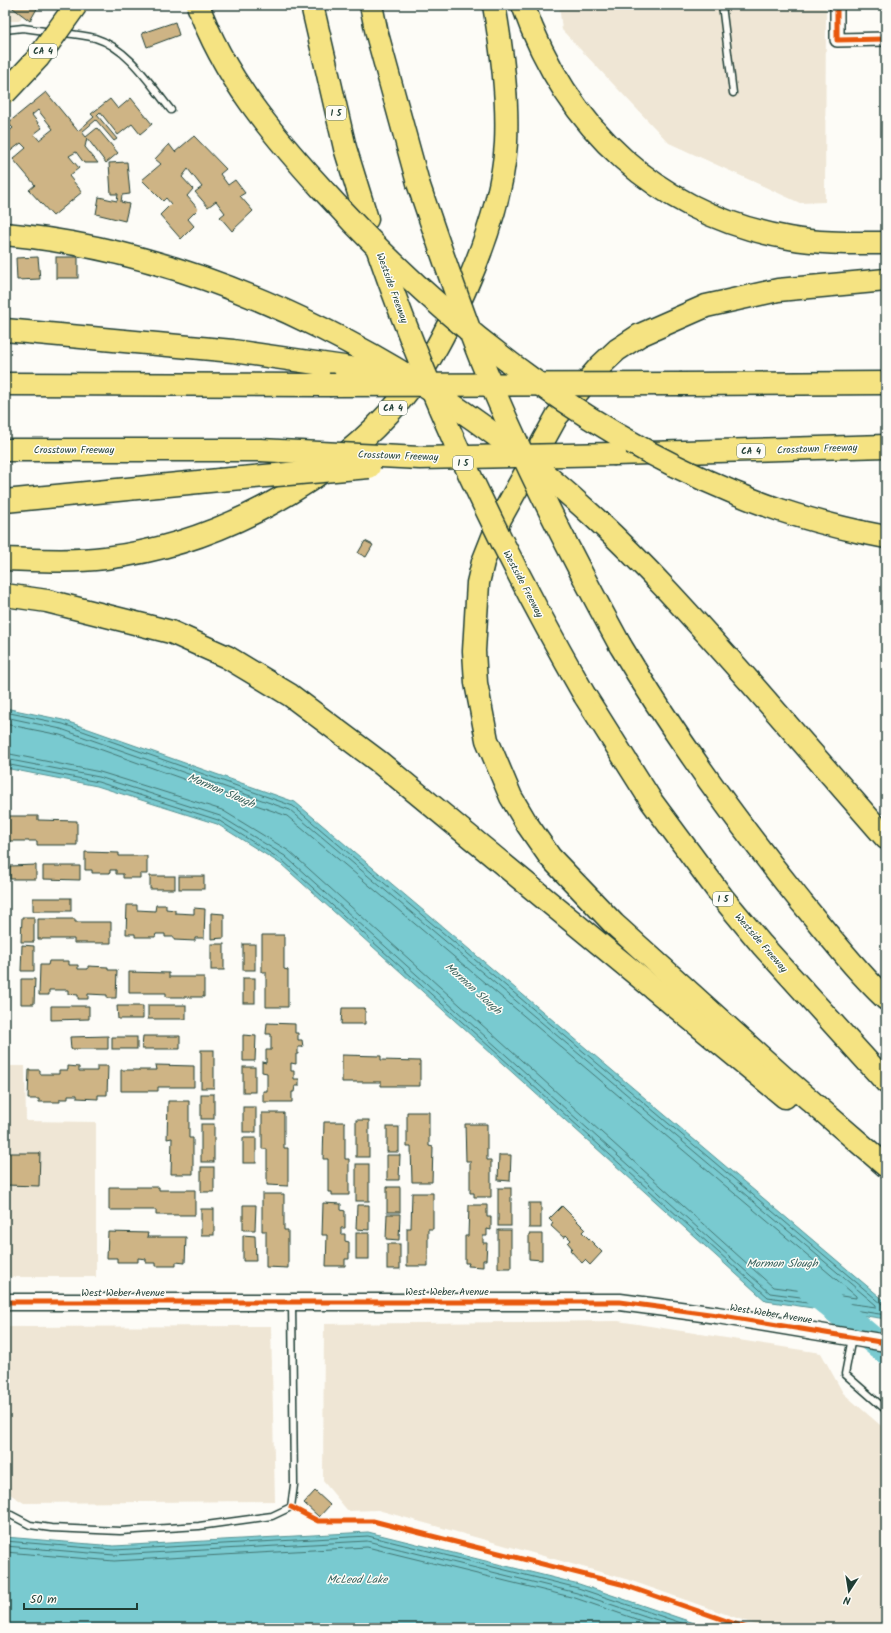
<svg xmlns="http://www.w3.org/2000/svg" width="891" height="1633" font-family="Kalam,sans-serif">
<rect width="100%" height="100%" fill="#fdfcf7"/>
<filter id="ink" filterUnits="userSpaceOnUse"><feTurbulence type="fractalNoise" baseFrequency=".025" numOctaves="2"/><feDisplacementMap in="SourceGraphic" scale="8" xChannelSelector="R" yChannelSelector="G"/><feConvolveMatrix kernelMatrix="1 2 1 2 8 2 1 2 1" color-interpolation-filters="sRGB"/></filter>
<g filter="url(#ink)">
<g fill="#efe6d5">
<path d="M5 5H29L19 21H5Z"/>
<path d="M559 5H826L825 202 800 203 669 143 562 30Z"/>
<path d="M5 1066H25L26 1121 96 1122V1277H5Z"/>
<path d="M618 1321 821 1353 843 1393 886 1430V1628H765L629 1580 378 1510 348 1511 323 1481 324 1324Z"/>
<path d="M271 1326 275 1501 24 1503 8 1493 5 1494V1327Z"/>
</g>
<g fill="#79cad0" stroke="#559292">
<path d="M5 708 63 720 295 802 886 1302V1319L766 1301 281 864 217 824 97 786 5 768Z"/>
<path d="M368 1532 579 1584 709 1628H5V1537L114 1546Z"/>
</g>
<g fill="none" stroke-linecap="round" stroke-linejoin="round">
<g stroke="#437572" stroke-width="1">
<path d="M5 712 63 724 293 806 882 1304 886 1305"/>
<path d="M5 717 61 729 290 810 876 1305V1307L770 1293 285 856 220 816 99 777 5 759"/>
<path d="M5 724 60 735 287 816 856 1296V1298L773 1287 289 851 222 810 100 772 5 753"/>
<path d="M5 764 98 782 218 820 283 861 768 1297 886 1315"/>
<path d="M5 1541 114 1550 368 1536 578 1588 696 1628"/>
<path d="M5 1546 114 1555 367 1541 577 1593 681 1628"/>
<path d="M5 1552 114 1561 367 1547 575 1598 662 1628"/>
</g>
<path stroke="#79cad0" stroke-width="27" d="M811 1289 886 1351"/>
</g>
<g fill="#ceb485" stroke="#1f3d34" fill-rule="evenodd">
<path d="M9 5H39L30 21Z"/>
<path d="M175 22 179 35 147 47 142 33Z"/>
<path d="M46 92 78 131 94 117 91 114 110 99 118 109 131 98 152 124 140 134 132 124 118 135 100 112 97 115 117 139 114 141 96 120 82 132 86 137 97 128 118 153 106 163 87 138 85 147 98 163H84L76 152 69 156 79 168 69 176 82 192 53 216 29 190 35 185 13 159 26 148 21 143 8 153 5 150V135L13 128 8 123ZM38 110 53 129 39 140 34 134 42 128 32 115Z"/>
<path d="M194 136 226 169 220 174 228 185 235 180 245 193 240 196 253 211 232 231 220 217 225 213 216 201 208 207 195 192 202 187 188 169 182 177 193 189 187 196 198 209 188 219 194 226 181 239 160 215 171 204 166 198 163 201 142 180 161 164 155 159 169 144 175 152Z"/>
<path d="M127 162 130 194 122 195 121 202 129 204 125 221 96 214 99 197 117 201 118 194H111L109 163Z"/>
<path d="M38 257 40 279 17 280 16 258Z"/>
<rect x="56" y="257" width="22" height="21"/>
<path d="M365 541 373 545 366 557 358 553Z"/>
<path d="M5 816H38V820L77 821V845H37V841H5Z"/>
<path d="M85 852 119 853V856H147V874H140V878H123V874H116V870H110V873H92V870H85Z"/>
<path d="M36 865V879H10V866Z"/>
<path d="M43 866H80V880L43 879Z"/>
<rect x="150" y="876" width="25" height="13"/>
<rect x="179" y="876" width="25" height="13"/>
<rect x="33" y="898" width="38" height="13"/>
<path d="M127 905H137V910L155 911 156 905H166V909L175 910V913L194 914V908L205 909 204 938H195V941L174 940V937H165V934H156L155 937H135V934H126Z"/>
<path d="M211 913 224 914V938L211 939Z"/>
<path d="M22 917H34V942H21Z"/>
<path d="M38 919H75V922H111V943H74V939H38Z"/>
<path d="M262 935H284V969L288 970V1007H266V972H262Z"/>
<rect x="211" y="944" width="13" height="26"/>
<rect x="243" y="944" width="12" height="26"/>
<path d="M22 945 34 946V971H21Z"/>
<path d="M49 961H69V965H78V969H88V966L108 967V970H117L116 998H107V995L88 994V999H78V995L68 994V990H49V995H39L40 965H48Z"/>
<path d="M129 972 169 973V977H204V997H166V993H129Z"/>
<rect x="243" y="978" width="12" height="25"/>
<path d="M21 979H35L34 1004H21Z"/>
<rect x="148" y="1005" width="38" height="14"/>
<path d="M51 1006H89V1019L51 1020Z"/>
<path d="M117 1006H143V1019H118Z"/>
<path d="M342 1008H365V1024H341Z"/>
<path d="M267 1023 295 1024V1033H298V1040H302L303 1047H298V1054H296V1064L291 1063V1071H294V1079H299V1086H295L294 1092H292V1102H263V1091H267V1073L262 1072V1062L266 1063V1050H271V1034H266Z"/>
<path d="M243 1035 256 1036 255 1061H243Z"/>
<path d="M108 1036V1049H71L70 1037Z"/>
<path d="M143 1036H180V1049H142Z"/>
<rect x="112" y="1037" width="25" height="12"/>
<rect x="201" y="1050" width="13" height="38"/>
<path d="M342 1055 381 1056V1060L420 1061V1086H381V1082H342Z"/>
<path d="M156 1065 194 1066V1087H158V1091H121V1070H157Z"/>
<path d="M68 1066 79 1067V1071H97V1066H108L107 1095H98V1099L77 1098V1095H68V1099H60V1102H39V1099H28L29 1070H40V1074H59V1070H68Z"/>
<rect x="243" y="1067" width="12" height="25"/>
<rect x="201" y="1094" width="13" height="25"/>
<path d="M168 1101H189V1138H193V1174H171L172 1138 167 1139Z"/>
<rect x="243" y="1107" width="13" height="25"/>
<path d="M407 1112H429V1146L433 1147 432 1182H412L411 1147H407Z"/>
<path d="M262 1113H284V1148H288V1186L267 1185V1149H262Z"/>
<rect x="356" y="1120" width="13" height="37"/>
<path d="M324 1122H345V1159H349V1195H332V1192H328V1159H323Z"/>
<rect x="201" y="1124" width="13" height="38"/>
<path d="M465 1124H487V1160H491V1197H474V1193H470V1161H466Z"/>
<rect x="387" y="1127" width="12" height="25"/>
<rect x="243" y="1138" width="13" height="25"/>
<path d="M5 1153H40L39 1186 5 1185Z"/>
<path d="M387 1155H400L399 1180H387Z"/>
<path d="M499 1155H511L510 1181 498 1180Z"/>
<rect x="356" y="1164" width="13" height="37"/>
<rect x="201" y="1167" width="13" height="25"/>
<path d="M109 1187H159V1190H195V1215H156V1210H109Z"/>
<rect x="387" y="1187" width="13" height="25"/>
<rect x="498" y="1188" width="13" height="38"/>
<path d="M412 1193H433V1229H428V1266H407V1228H411Z"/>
<path d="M262 1194H284V1230H288V1268L266 1267V1231H262Z"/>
<path d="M323 1203 341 1204V1210L345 1211V1228H341V1234H345V1241L349 1242V1259H345V1266H326L327 1235H322Z"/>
<rect x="529" y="1203" width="12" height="25"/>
<path d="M243 1205H256L255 1230H243Z"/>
<path d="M357 1205H369V1230L356 1229Z"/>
<path d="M469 1205H487V1217H491V1230L487 1229V1236H483V1243H487L486 1260H483V1267L468 1266 469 1263H465V1236H468Z"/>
<path d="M562 1206 585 1229 582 1232 602 1252 590 1265 585 1260 582 1263 570 1250 572 1248 568 1243 571 1240 566 1235 564 1238 551 1226 553 1223 549 1219Z"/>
<rect x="201" y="1209" width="13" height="26"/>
<path d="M387 1214H400L399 1240 386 1239Z"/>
<rect x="498" y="1230" width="13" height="38"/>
<path d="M108 1232 148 1233 147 1237H186L185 1263 176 1262V1266H156V1263H146V1259L138 1258V1262H117V1258H107Z"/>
<rect x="356" y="1233" width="13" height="26"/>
<path d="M529 1234H542V1260L529 1259Z"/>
<path d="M243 1235 255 1236 256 1261H243Z"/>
<rect x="387" y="1244" width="13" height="25"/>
<path d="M315 1491 330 1505 319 1517 304 1503Z"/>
</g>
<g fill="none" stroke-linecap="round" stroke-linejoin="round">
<g stroke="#1f3d34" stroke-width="9">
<g id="service">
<path d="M722 5 733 93"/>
<path d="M5 30 23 28 52 32"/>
<path d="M61 33C72 34 84 35 95 38 128 48 150 84 171 110"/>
<path d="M852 1338 845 1374 886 1410"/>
<path d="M11 1515 30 1525 51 1528 120 1531 199 1526 272 1516 291 1507 294 1485 292 1303"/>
</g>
</g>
<g stroke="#1f3d34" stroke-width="16">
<path id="minor" d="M837 5V40L886 39"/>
</g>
<g stroke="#1f3d34" stroke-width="19">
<path id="tertiary" d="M5 1302H620L717 1315 886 1343"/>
</g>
<g stroke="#1f3d34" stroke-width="25">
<g id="motorway">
<path d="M312 5 345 148 367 219"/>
<path d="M371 5 377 34 418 183"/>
<path d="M523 5C566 128 659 215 789 238 821 244 854 243 886 243"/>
<path d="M886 280 778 290 706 306 640 335 617 350 601 365 557 416 500 519 483 562 478 583 474 651 476 683 487 740 511 797 527 824 550 857 614 924 782 1076 886 1166"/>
<path d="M5 330 233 351 344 367"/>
<path d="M5 384 329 385"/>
<path d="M682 384 886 383"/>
<path d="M5 450H260"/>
<path d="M615 454 886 446"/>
<path d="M5 501 219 480"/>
<path d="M861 532 886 537"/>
<path d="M5 559C38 560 71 562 105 558 215 545 332 483 403 397 429 366 447 329 464 292 484 247 503 193 506 143 508 96 502 51 494 5"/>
<path d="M5 595 47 601 171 632 227 657 290 695 378 761 785 1097"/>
<path d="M620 645C674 736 736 821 802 903 829 935 855 970 886 999"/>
<path d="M750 682 886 838"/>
<path d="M585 696 652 802 723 898 762 945 886 1082"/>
</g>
</g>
<use href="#service" stroke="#fdfcf7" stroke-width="6"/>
<use href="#minor" stroke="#fdfcf7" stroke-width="13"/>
<use href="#tertiary" stroke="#fdfcf7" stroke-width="16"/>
<use href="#motorway" stroke="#f5e382" stroke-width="22"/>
<g stroke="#1f3d34" stroke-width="25" stroke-linecap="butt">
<g id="motorway-bridge">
<path d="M198 5C223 76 272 134 322 189 446 327 603 449 780 510 807 519 834 526 861 532"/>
<path d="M5 93 38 58 76 5"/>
<path d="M418 183C438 242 458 302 481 360 521 458 569 552 620 645"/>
<path d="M5 234C222 254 438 372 596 519 651 570 700 626 750 682"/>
<path d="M378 250C432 406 503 553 585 696"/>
<path d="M344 367 389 374"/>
<path d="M329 385 682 384"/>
<path d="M260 450 420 458 615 454"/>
<path d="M219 480 369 467"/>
</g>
</g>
<use href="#motorway-bridge" stroke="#f5e382" stroke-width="22"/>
<g stroke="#fdfcf7" stroke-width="8">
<g id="cycleway">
<path d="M837 5V40L886 39"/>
<path d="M5 1302H620L717 1315 886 1343"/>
<path d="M291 1507 318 1521H373L621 1584 747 1628"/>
</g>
</g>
<use href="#cycleway" stroke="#e8590c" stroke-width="5"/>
</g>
</g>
<g text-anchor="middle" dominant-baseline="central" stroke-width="3" stroke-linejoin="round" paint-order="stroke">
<g fill="#fdfcf7" stroke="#62766e" stroke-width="1">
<rect x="29" y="44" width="28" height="14" rx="3"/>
<rect x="326" y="106" width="20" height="14" rx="3"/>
<rect x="379" y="401" width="28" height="14" rx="3"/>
<rect x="737" y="444" width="28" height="14" rx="3"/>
<rect x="453" y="456" width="20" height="14" rx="3"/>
<rect x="713" y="892" width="20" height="14" rx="3"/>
</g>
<g font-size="9" font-weight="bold" fill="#1f3d34">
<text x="43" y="51">CA 4</text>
<text x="336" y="113">I 5</text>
<text x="393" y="408">CA 4</text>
<text x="751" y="451">CA 4</text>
<text x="463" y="463">I 5</text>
<text x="723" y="899">I 5</text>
</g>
<g font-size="10" fill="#1f3d34" stroke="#fdfcf7">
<text transform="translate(392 288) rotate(70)">Westside Freeway</text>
<text transform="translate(817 449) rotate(-2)">Crosstown Freeway</text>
<text x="74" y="450">Crosstown Freeway</text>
<text transform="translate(398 456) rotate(2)">Crosstown Freeway</text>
<text transform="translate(523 584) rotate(62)">Westside Freeway</text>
<text transform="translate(761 943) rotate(49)">Westside Freeway</text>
<text x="447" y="1292">West Weber Avenue</text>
<text x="123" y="1293">West Weber Avenue</text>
<text transform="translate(771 1314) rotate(9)">West Weber Avenue</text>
</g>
<g font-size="11" font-style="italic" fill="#36605b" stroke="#fdfcf7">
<text transform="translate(221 791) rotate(23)">Mormon Slough</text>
<text transform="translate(473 989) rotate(42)">Mormon Slough</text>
<text x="782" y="1264">Mormon Slough</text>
<text x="357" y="1580">McLeod Lake</text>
</g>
</g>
<rect width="891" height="1633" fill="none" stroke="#fdfcf7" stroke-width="20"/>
<rect x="10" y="10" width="871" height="1613" fill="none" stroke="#1f3d34" stroke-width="1.5" filter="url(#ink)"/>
<g transform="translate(849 1591) rotate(192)" stroke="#fdfcf7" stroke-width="3" paint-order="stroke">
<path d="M0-3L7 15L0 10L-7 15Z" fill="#1f3d34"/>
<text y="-6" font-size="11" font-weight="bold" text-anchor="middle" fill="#1f3d34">N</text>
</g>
<path d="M24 1603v6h113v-6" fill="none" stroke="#1f3d34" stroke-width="2"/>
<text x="30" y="1603" font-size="12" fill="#1f3d34" stroke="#fdfcf7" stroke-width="3" paint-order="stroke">50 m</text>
</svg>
